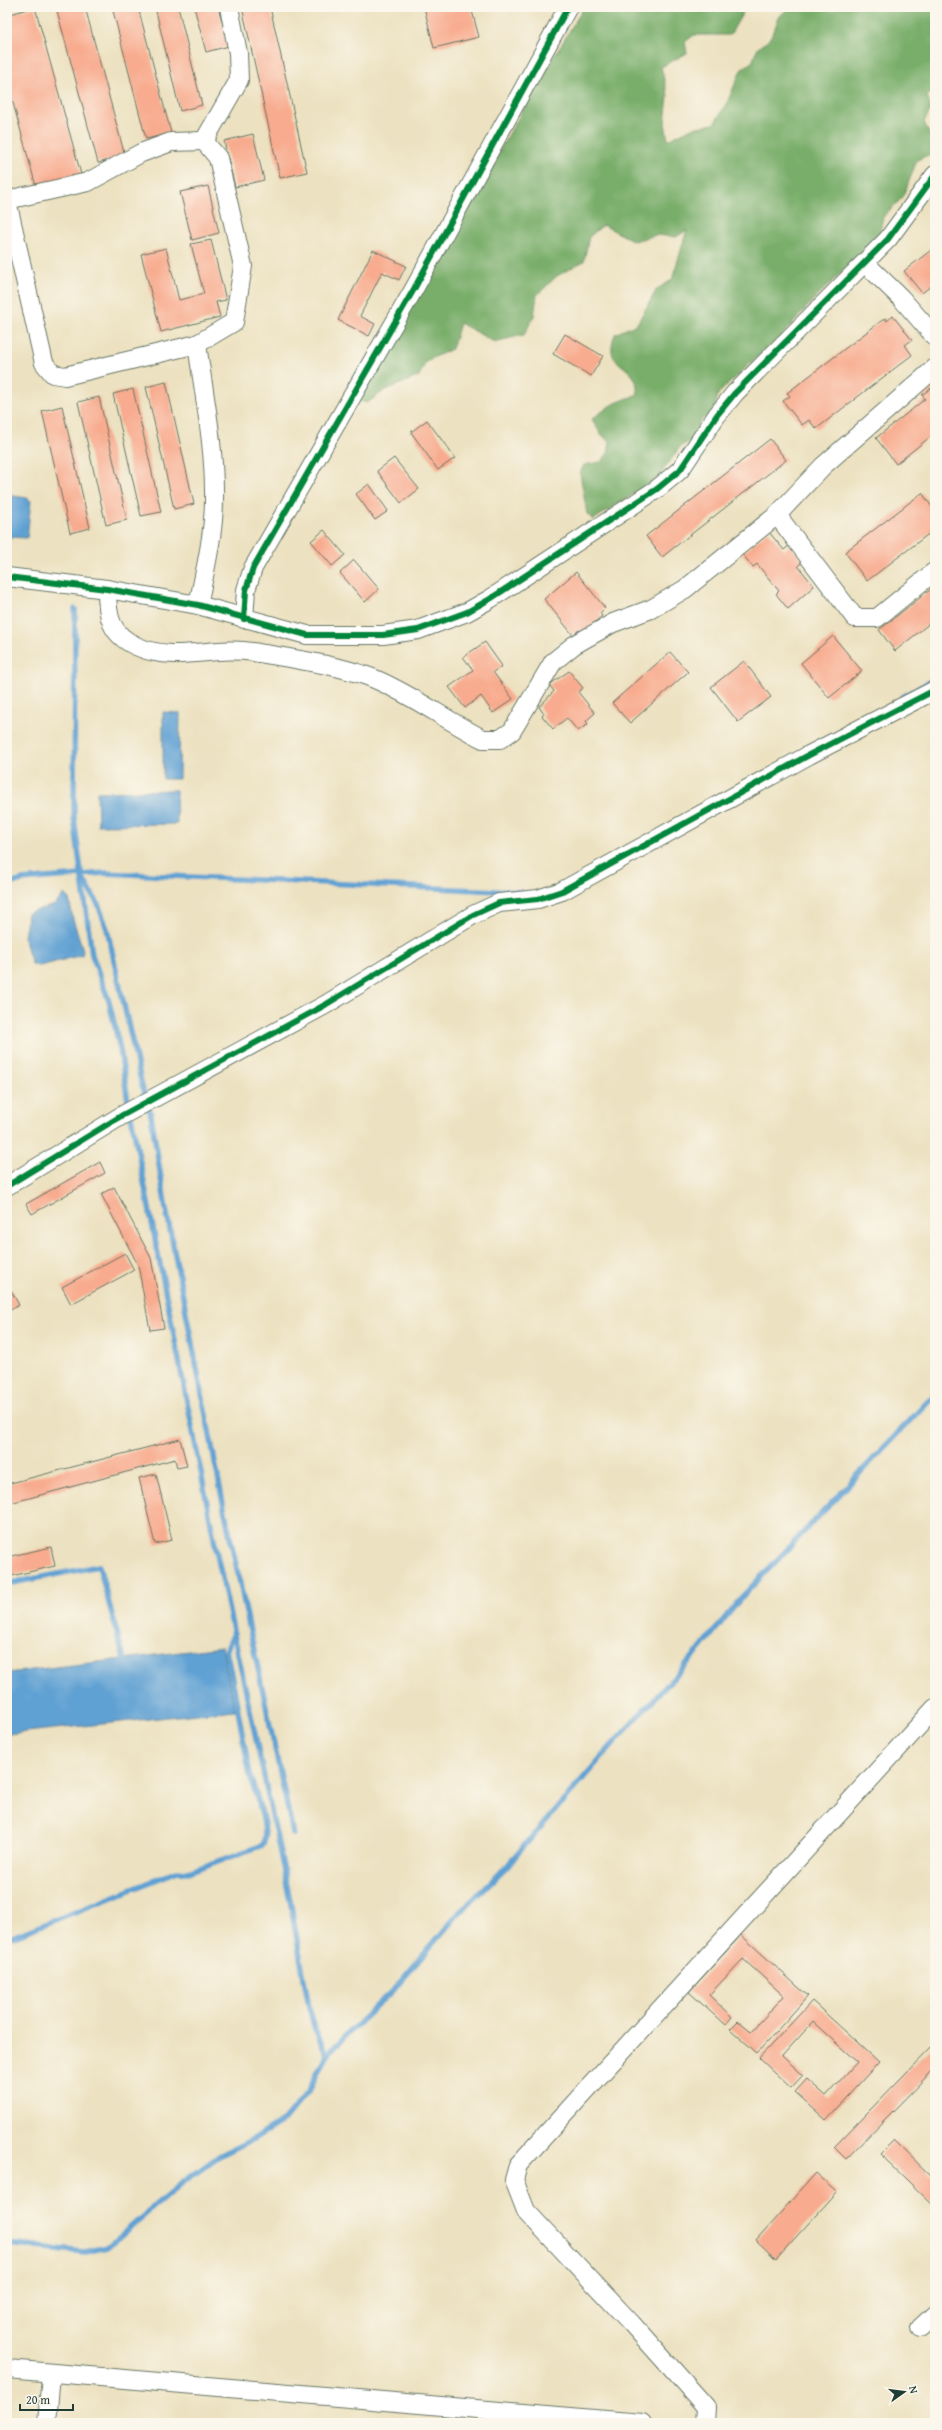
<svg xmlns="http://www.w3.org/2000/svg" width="942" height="2430" font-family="'Gentium Book Plus',serif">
<rect width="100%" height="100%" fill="#fbf7ec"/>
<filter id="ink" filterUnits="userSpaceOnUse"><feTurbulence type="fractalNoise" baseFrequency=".025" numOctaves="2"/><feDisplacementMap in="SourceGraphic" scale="8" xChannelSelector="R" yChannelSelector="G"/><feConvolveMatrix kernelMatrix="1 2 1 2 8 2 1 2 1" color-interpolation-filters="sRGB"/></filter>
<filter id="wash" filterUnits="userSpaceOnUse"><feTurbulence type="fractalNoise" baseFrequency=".012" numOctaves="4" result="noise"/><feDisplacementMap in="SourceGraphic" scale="16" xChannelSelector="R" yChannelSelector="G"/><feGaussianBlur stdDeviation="0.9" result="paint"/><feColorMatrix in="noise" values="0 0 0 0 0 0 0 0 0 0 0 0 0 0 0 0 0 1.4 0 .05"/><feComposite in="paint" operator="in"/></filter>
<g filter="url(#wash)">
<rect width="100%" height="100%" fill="#ece1c0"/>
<path fill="#79ae6b" stroke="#4c7650" d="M584 7H751L745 9 730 35H694L685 42 687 53 661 67 668 96 665 123 668 140 692 128 714 124 727 103 741 70 753 61C758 40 763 49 771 36 780 21 773 20 790 7H935V92L927 95 931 109 924 122 935 147V152L917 160 903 197 883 217 879 236 816 297 779 339 763 351 718 394 714 410 700 421 695 438 680 447 657 479 593 520 587 514 580 473 584 465 601 462 608 453 610 443 600 433 592 419 611 405 638 394C637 390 637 383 635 379 624 361 604 364 615 334L637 324 657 289 672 280 687 230 676 237 656 235 634 241 603 225 589 237 584 261 557 276 537 295 534 316 524 335 494 342 460 323 452 349 426 361 419 376 384 391 367 403 357 400 537 85Z"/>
<g fill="#60a1d3" stroke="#406f84">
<path d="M7 495 27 498 31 501 27 538 7 537Z"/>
<path d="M163 712 180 713 179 779H163Z"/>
<path d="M176 790 177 824 98 825 97 792Z"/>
<path d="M64 894 69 899 73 919 83 950 82 955 40 966 32 965 24 937 28 913 55 905Z"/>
<path d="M222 1647 235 1710 7 1734V1673Z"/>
</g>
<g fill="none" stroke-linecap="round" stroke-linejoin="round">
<g stroke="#60a1d3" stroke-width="5.5">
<path d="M75 609 74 818 92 955 109 1001 120 1049 128 1101 218 1559 290 1900 309 2007 315 2030 327 2054"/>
<path d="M903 697 935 679"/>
<path d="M83 879 98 904 107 929 143 1090 151 1115 166 1209 223 1503 293 1834"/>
<path d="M7 885 22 880 105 873 521 892"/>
<path d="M7 1584 99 1566 124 1659"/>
<path d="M7 1939 178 1871 188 1872 263 1845C270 1824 254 1795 250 1774 241 1733 236 1692 226 1651L234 1633"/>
<path d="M7 2244 85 2252 107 2247 181 2184 219 2156 255 2138 284 2120 309 2090 327 2054 396 1987 459 1913 507 1866 612 1745 701 1648 741 1598 935 1394"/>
</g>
</g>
<g id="blocks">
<g fill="#f8ab8e">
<path d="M35 7 82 178 37 190 7 81V15Z"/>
<path d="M56 7H85L125 156 98 163Z"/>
<path d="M112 7H138L171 133 146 139Z"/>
<path d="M155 7H178L202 105 180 111Z"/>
<path d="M194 7H218L229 46 206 52Z"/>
<path d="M242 7H270L307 172 280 178Z"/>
<path d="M424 7H471L479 37 434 48Z"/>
<path d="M253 134 264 180 235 187 224 141Z"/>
<path d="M208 186 219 233 192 240 180 192Z"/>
<path d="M211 240 226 300 216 302 220 317 161 332 141 254 166 248 179 300 204 294 191 244Z"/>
<path d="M935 247V283L922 293 904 271Z"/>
<path d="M373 250 406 266 399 280 382 272 360 316 375 324 369 336 338 320Z"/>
<path d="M893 316 912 340 905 345 912 355 816 429 809 420 802 425 783 401 790 396 787 393 885 318 887 321Z"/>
<path d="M565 334 603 356 591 376 553 354Z"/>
<path d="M166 382 194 504 174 509 146 387Z"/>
<path d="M935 385V433L896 464 876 438 925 399 922 395Z"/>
<path d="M133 389 161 512 141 516 113 394Z"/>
<path d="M99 397 127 520 106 525 78 402Z"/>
<path d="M62 406 90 528 70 533 42 411Z"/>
<path d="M427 420 455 458 438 470 411 432Z"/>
<path d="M770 439 786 460 662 557 646 536Z"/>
<path d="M394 458 419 489 401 503 377 471Z"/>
<path d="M369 484 388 511 375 520 356 494Z"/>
<path d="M922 493 935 511V529L867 581 845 552Z"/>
<path d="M324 530 345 555 332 566 311 541Z"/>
<path d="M768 531 784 550 790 545 803 561 798 566 814 586 788 609 776 594 779 591 757 564 753 567 742 554Z"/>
<path d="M354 560 379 589 365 602 340 573Z"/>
<path d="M576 572 605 608 600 613 602 616 582 633 579 630 573 635 544 599Z"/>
<path d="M935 586V619L895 651 879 630Z"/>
<path d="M833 636 862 671 829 698 801 663Z"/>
<path d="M485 642 502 666 493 672 513 699 493 713 481 696 465 708 449 687 473 670 463 657Z"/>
<path d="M670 652 688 672 630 723 612 703Z"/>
<path d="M744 661 771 697 738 722 711 687Z"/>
<path d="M569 671 583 688 578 692 595 713 586 721 588 724 578 731 567 718 553 729 542 716 544 714 539 707 554 691 549 685Z"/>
<path d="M100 1162 105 1173 32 1214 26 1204Z"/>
<path d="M114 1187 151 1258 164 1328 150 1330 138 1265 101 1194Z"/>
<path d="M125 1253 134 1270 71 1304 62 1287Z"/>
<path d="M7 1283 19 1305 7 1312Z"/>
<path d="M180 1439 187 1466 177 1468 175 1459 7 1504V1484Z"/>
<path d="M156 1474 172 1540 155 1544 139 1478Z"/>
<path d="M51 1547 55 1566 7 1577V1557Z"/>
<path d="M741 1935 808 1996 757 2053 730 2029 738 2021 751 2032 784 1996 743 1959 709 1995 732 2017 725 2025 689 1992Z"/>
<path d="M812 2001 879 2062 826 2120 795 2092 807 2079 826 2096 857 2062 813 2022 782 2056 803 2075 791 2088 759 2058Z"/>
<path d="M935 2043V2068L846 2159 834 2147Z"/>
<path d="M894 2140 935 2180V2207L880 2154Z"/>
<path d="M816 2173 837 2192 776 2259 756 2240Z"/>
</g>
</g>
</g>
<g filter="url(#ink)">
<use href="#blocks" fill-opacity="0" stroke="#677665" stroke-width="1"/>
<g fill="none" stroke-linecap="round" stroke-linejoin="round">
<g stroke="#677665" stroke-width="20">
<g id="minor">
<path d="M204 141 239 80 238 53 229 7"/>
<path d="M7 200 88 182 141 153 171 142 204 141"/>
<path d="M7 201 44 363 53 374 65 376 197 344"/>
<path d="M866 264 901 298 935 337"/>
<path d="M777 515 855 618H877L935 571"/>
<path d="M7 577 107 589 198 605 307 635H383L418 630 467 612 490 599 657 489 680 470 717 415 735 393 888 239 935 175"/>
<path d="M107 589C107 616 110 634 136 646 175 664 214 645 253 652 289 658 345 666 377 680 414 696 447 721 483 739H500L512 731 553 662 574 645 613 623 651 609 685 589 777 515 823 466 935 368"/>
<path d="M198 605C205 571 214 534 214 499 215 448 204 395 197 344L234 322 243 266 218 158 204 141"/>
<path d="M244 619 246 590 253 568 414 289 568 7"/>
<path d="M7 1186 121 1116 325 1005 473 915 499 903 538 899 562 891 809 755 935 690"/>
<path d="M920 2328 935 2314"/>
<path d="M7 2369 642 2423"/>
<path d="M47 2423 51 2374"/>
<path d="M705 2423 706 2407 632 2324 526 2211 514 2180 518 2165 935 1708"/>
</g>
</g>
<use href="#minor" stroke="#fff" stroke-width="18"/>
<g stroke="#fbf7ec" stroke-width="8">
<g id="cycleway">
<path d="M7 577 107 589 198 605 307 635H383L418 630 467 612 490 599 657 489 680 470 717 415 735 393 888 239 935 175"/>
<path d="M244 619 246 590 253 568 414 289 568 7"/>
<path d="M7 1186 121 1116 325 1005 473 915 499 903 538 899 562 891 809 755 935 690"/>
</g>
</g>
<use href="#cycleway" stroke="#00873e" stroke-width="6"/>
</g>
</g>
<rect width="942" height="2430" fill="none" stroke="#fbf7ec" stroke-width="24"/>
<g transform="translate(904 2392) rotate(76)" stroke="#fbf7ec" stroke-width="3" paint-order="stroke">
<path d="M0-3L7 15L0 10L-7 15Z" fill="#1f3d34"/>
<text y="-6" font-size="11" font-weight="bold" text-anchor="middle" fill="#1f3d34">N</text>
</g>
<path d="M20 2404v6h53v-6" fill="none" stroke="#1f3d34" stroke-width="2"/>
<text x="26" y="2404" font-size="12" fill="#1f3d34" stroke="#fbf7ec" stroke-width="3" paint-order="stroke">20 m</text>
</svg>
